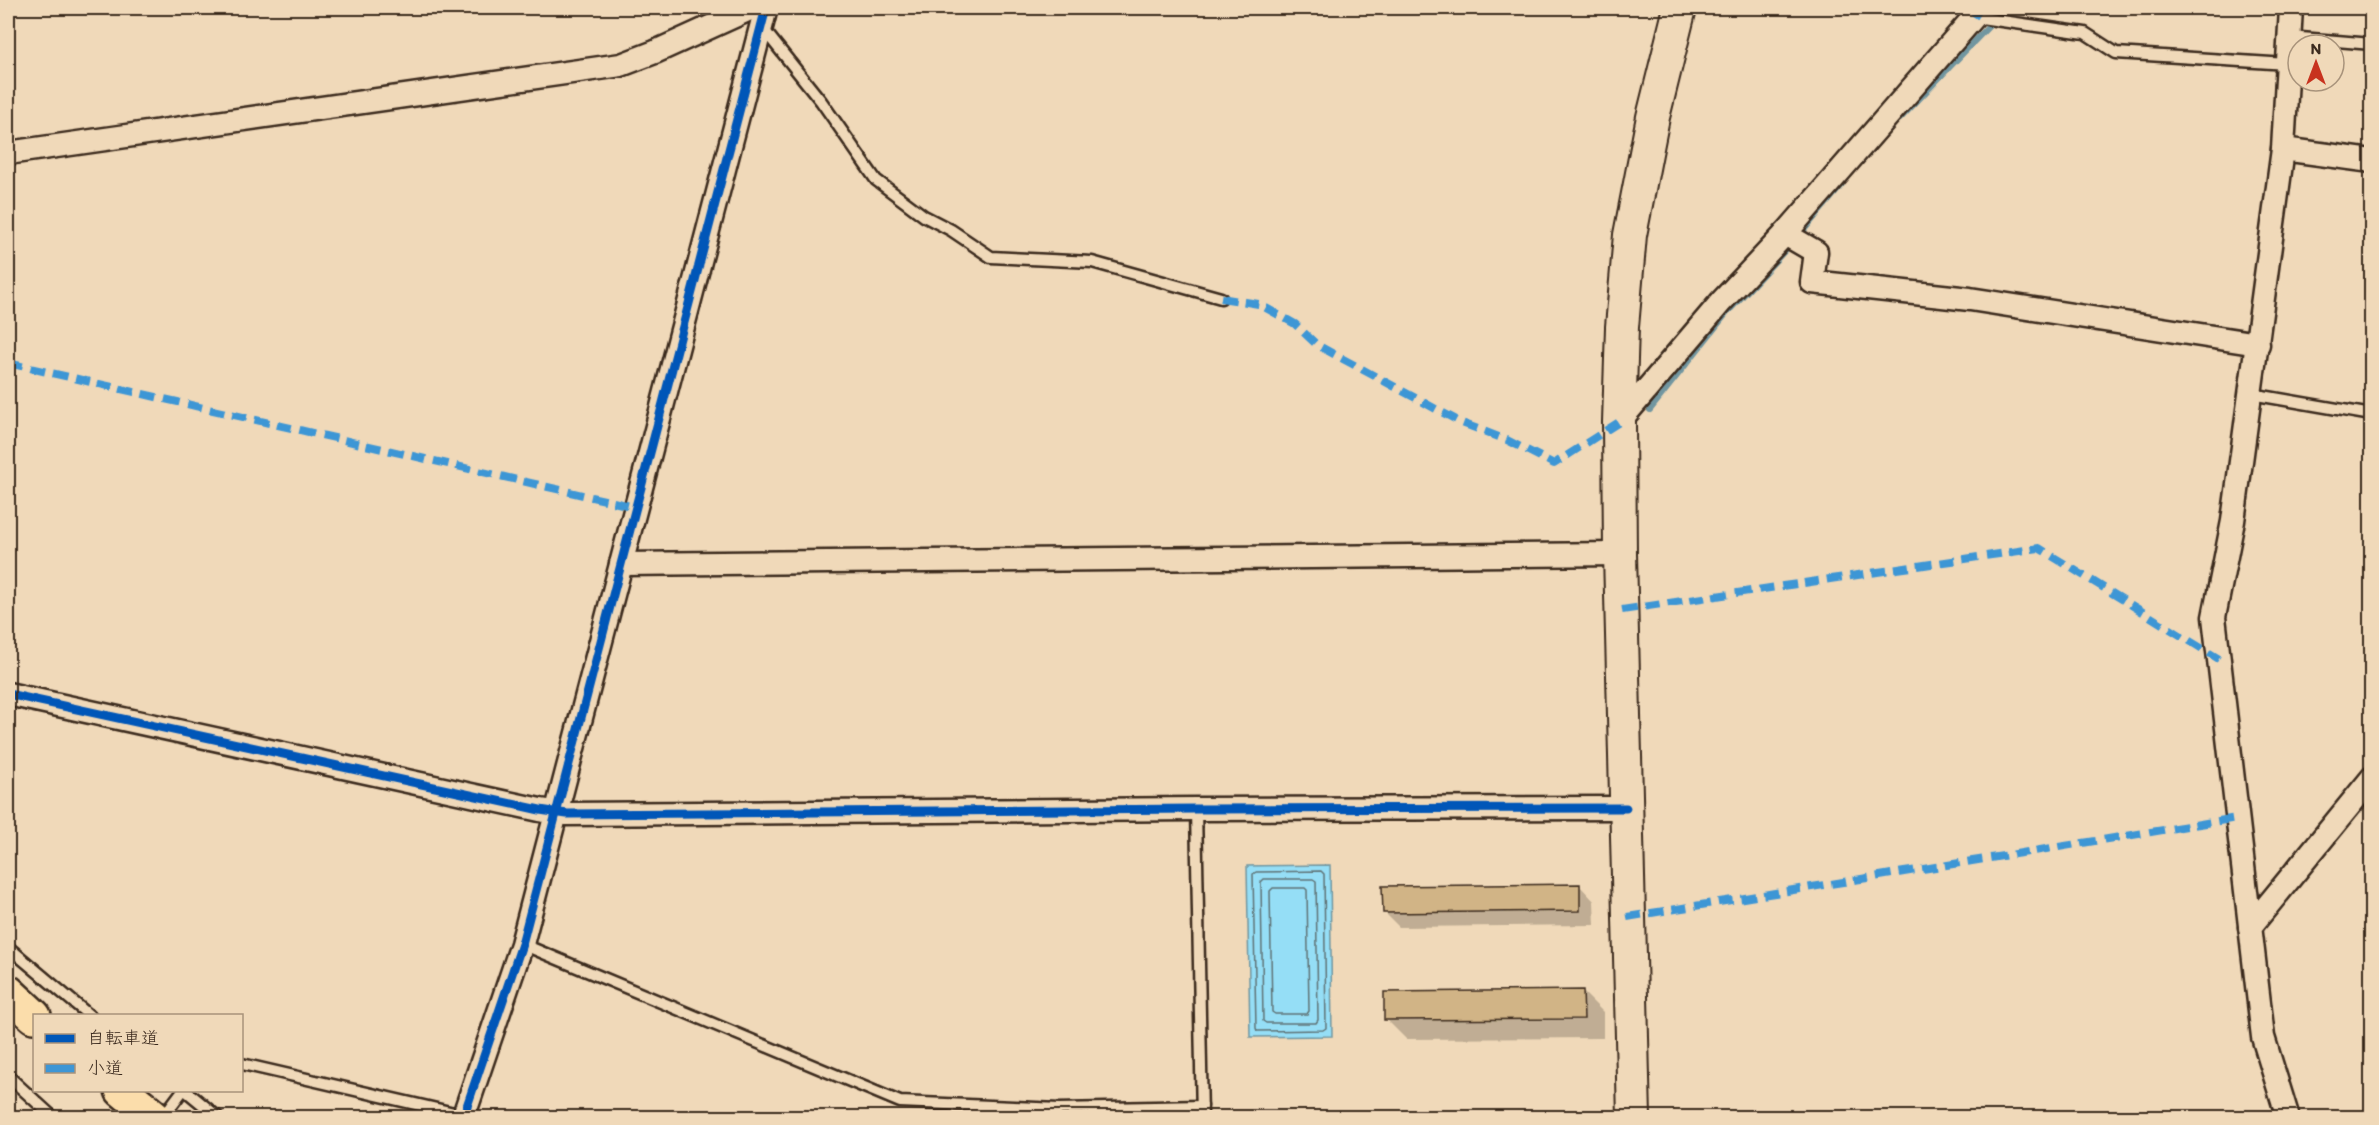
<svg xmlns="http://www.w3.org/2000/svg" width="2379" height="1125" font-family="Itim,'Klee One',sans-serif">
<rect width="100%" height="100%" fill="#f0d9b9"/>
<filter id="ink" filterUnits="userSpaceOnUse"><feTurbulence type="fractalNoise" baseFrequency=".0167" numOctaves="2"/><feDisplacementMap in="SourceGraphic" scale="12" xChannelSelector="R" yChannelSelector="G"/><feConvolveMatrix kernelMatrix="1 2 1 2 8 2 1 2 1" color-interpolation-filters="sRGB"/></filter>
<g filter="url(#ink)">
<path fill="#95def6" stroke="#7196a0" stroke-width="1.5" d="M1330 865 1332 1036 1250 1037 1247 866Z"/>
<g fill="#0003">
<path d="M1580 886 1594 901 1595 925 1399 927 1384 912Z"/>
<path d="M1583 992 1603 1012V1038L1406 1039 1386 1019Z"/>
</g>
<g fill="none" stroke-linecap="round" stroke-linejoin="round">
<g stroke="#5f7274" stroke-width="1.5">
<path d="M1321 871 1324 874 1326 1028 1323 1030 1257 1031 1256 1028 1253 874 1256 872Z"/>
<path d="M1264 879H1313L1316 881 1318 1020 1316 1023H1266L1263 1021 1261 882Z"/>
<path d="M1273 888H1305L1307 890 1309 1011 1307 1014H1275L1272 1012 1270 891Z"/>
</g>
<g stroke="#7196a0" stroke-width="6">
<path d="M1900 119 1991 24 1998 8"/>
<path d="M1798 237 1842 185"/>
<path d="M1650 410 1727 313 1791 244"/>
</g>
</g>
<g fill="#d1b486" stroke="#3b2a1e" stroke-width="1.5">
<path d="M1580 884V911L1383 913 1382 886Z"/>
<path d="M1583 990 1584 1019 1384 1020V992Z"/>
</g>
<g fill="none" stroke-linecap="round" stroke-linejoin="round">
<g stroke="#3b2a1e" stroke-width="15">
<g id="lane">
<path d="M1974 17 2085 33 2116 53 2287 64"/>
<path d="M761 26 821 101 876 180 924 216 951 230 991 257 1092 262 1221 298"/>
<path d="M2289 37 2372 44"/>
<path d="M2251 394 2372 415"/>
<path d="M1196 809 1202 1118"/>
<path d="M522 944 900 1102 1059 1109 1202 1106"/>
<path d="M8 947 90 1016"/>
<path d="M242 1064 463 1115"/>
<path d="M8 1076 54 1118"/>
<path d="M185 1090 219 1118"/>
<path d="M171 1106 183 1090"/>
</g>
</g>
<g stroke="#3b2a1e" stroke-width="27">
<g id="street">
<path d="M2283 149 2372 161"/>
<path d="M8 153 621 65 655 52 752 8"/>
<path d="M1785 234 1816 252 1812 282 1970 299 2258 344"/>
<path d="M1619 422 1721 302 1785 234 1974 17"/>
<path d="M621 564 1620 554"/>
<path d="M8 694 540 810 567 814 1196 809 1626 808"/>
<path d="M2250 927 2372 778"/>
<path d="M463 1118 522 944 766 8"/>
<path d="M2288 1118 2263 1037 2214 617 2233 521 2283 149 2291 8"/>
</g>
</g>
<g stroke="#3b2a1e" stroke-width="36">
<path id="secondary" d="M1634 1118 1620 554 1619 422 1622 327 1630 235 1653 117 1680 8"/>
</g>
<g stroke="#3b2a1e" stroke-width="38">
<g id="highway">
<path d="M8 992 34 1016"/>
<path d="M122 1090 156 1118"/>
</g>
</g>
<use href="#lane" stroke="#f0d9b9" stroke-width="10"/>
<use href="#street" stroke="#f0d9b9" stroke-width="22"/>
<use href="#secondary" stroke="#f0d9b9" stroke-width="32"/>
<use href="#highway" stroke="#fbddab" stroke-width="33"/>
<g stroke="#3e96d5" stroke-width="8" stroke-dasharray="15 8" stroke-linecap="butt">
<path d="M1974 17 1980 8"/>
<path d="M1221 298 1259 304 1295 324 1317 345 1462 423 1507 440 1554 464 1619 422"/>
<path d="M8 363 635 507"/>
<path d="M1622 610 2039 548 2219 659"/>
<path d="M1627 917 2237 818"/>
<path d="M2368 1118 2372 1116"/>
</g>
<g stroke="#f0d9b9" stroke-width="13">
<g id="cycleway">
<path d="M8 694 540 810 567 814 1196 809 1626 808"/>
<path d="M463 1118 522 944 766 8"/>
</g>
</g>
<use href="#cycleway" stroke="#0057b8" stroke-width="9"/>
</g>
</g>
<rect width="2379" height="1125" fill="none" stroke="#f0d9b9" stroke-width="30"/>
<rect x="15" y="15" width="2349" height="1095" fill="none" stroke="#3b2a1e" stroke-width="2" filter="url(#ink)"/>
<rect x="33" y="1014" width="210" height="78" fill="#f0d9b9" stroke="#a8937b" stroke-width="1.5"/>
<rect x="45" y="1034" width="30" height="9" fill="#0057b8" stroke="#a8937b" stroke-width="1.5"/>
<text x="87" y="1044" font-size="18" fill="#3b2a1e">自転車道</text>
<rect x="45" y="1064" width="30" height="9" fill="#3e96d5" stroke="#a8937b" stroke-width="1.5"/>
<text x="87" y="1074" font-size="18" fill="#3b2a1e">小道</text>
<g transform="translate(2316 63)"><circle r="28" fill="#f0d9b9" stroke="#a8937b" stroke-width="1.5"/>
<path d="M0-4.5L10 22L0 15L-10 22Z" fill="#c8321e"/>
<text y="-9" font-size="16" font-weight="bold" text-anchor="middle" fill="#3b2a1e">N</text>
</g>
</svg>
